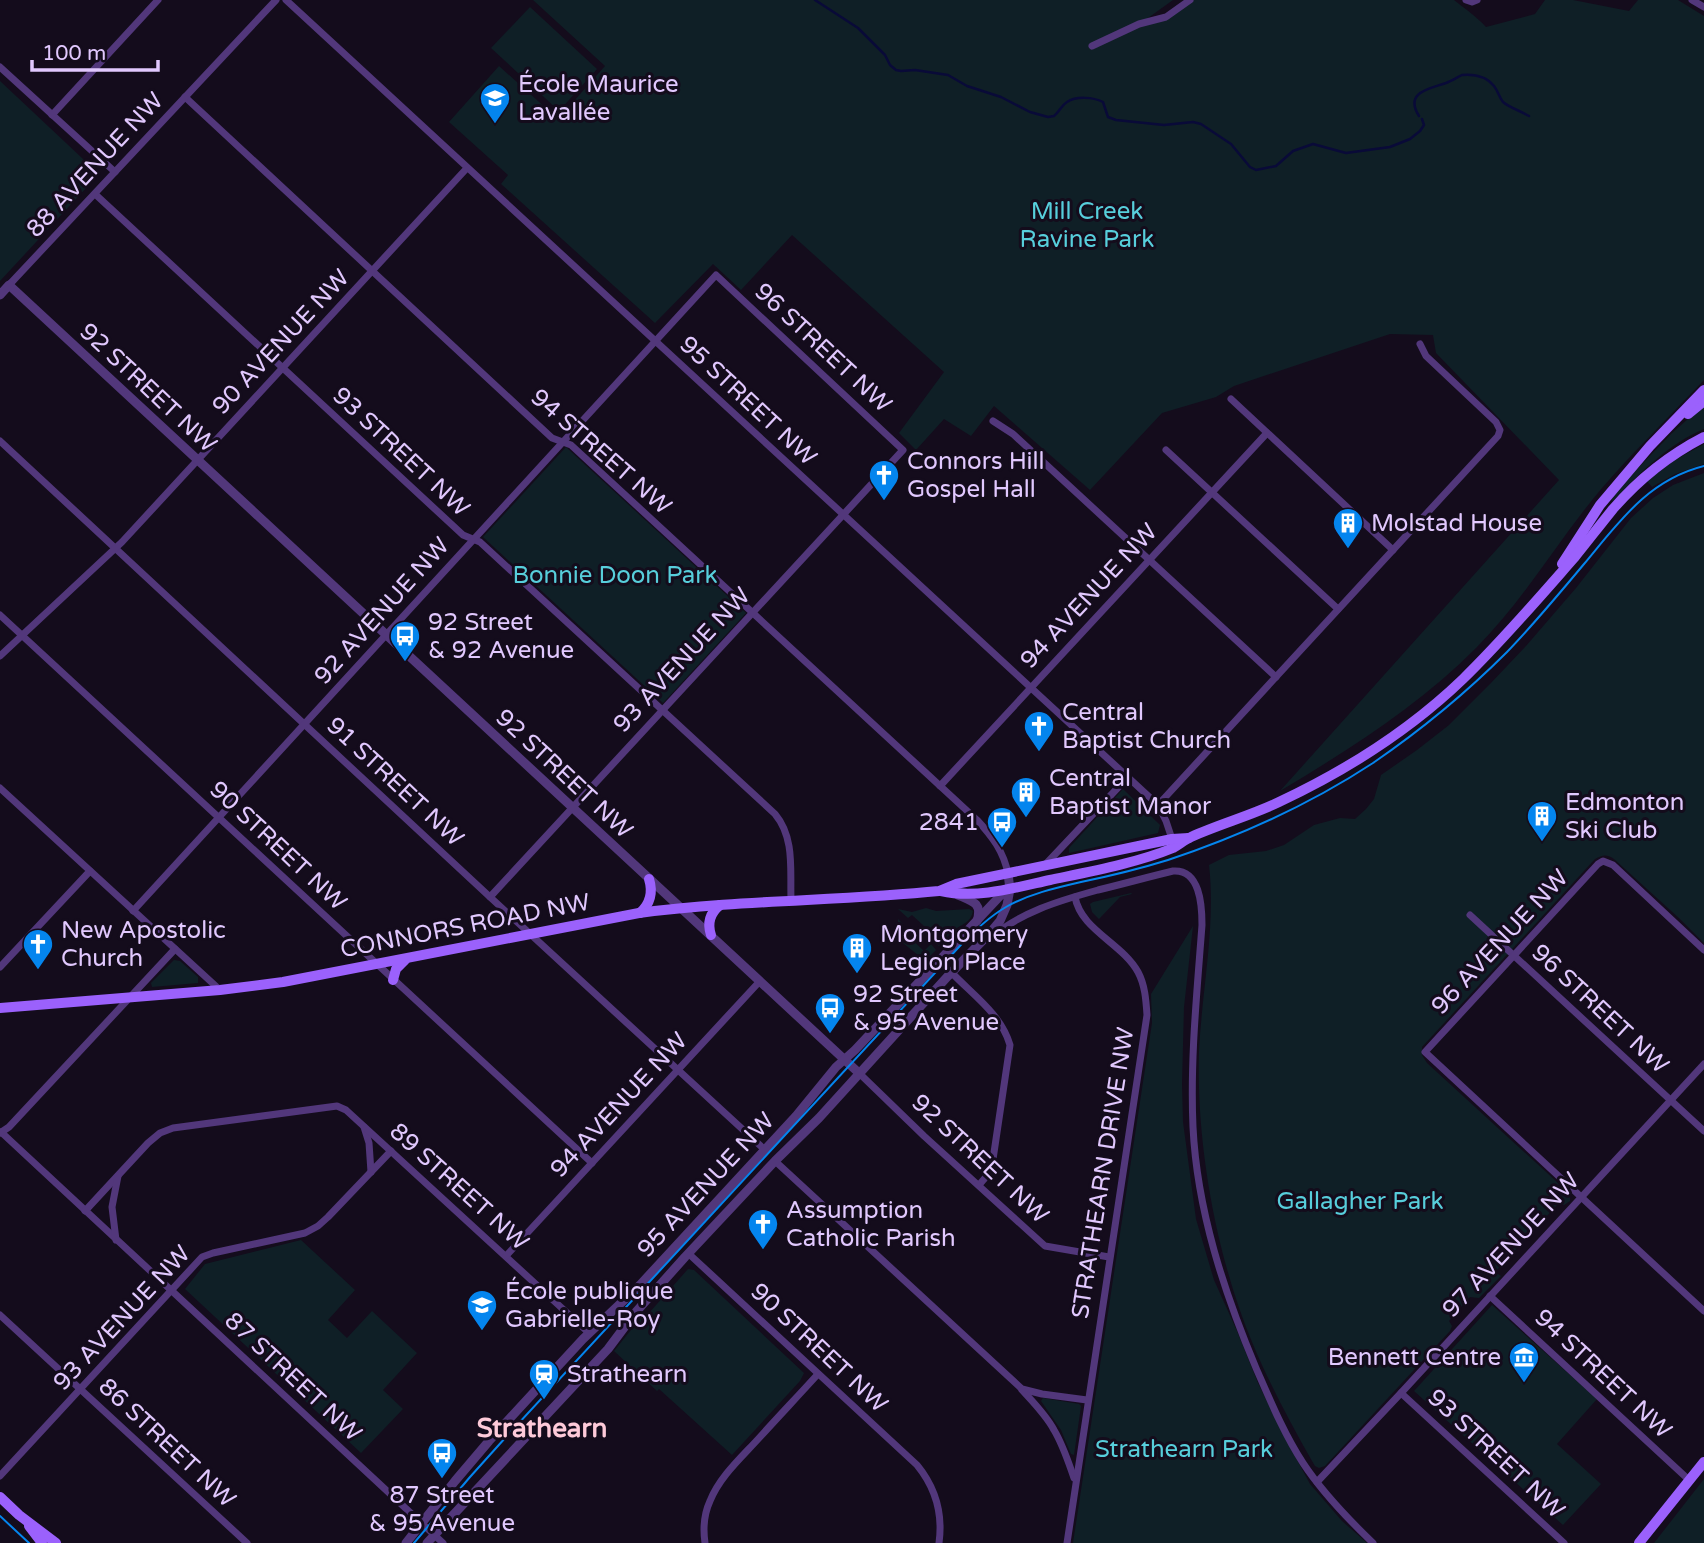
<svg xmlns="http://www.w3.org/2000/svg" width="1704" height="1543" font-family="'Varela Round',sans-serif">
<rect width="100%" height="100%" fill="#140c1c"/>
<g fill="#0f1f26">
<path d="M533 0H1173L1141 23 1166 17 1190 0H1454C1465 9 1476 16 1486 27L1535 14 1545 0H1573L1629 11 1638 0H1678L1704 16V380C1670 416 1634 451 1602 488 1558 540 1525 599 1477 647 1420 705 1350 749 1280 791L1559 480 1436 353 1433 335 1390 334 1234 386 1216 397 1162 413 1090 490 994 406 971 436 944 419 916 450 899 433 944 372 792 235 741 290 713 264 655 323 501 184 508 175 449 122 499 66 558 119 605 66Z"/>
<path d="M530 7 597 69 559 111 491 48Z"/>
<path d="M0 81 99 174 0 281Z"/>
<path d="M1704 405V429C1668 444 1640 473 1613 501L1609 498 1672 433Z"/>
<path d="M1704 444V464L1675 474 1652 487 1647 481 1675 460Z"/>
<path d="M566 447 746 613 663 703 483 537Z"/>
<path d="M1704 473V943L1680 919 1614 859C1606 854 1603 855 1595 859L1422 1047V1055L1427 1063 1569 1193 1570 1195V1201L1564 1205 1558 1204 1495 1272 1501 1276 1479 1298 1470 1297 1449 1321 1452 1326 1450 1331 1325 1466 1319 1468 1315 1466 1312 1461C1290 1422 1269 1383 1252 1342 1216 1255 1196 1144 1199 1051 1202 989 1216 926 1209 865L1229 855 1266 851 1284 845 1314 825 1340 818 1355 819 1366 809 1374 799 1381 775 1417 750 1449 725 1490 684 1526 646 1576 588 1631 518 1653 498 1673 485Z"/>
<path d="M1123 789 1160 825 1158 833 1069 853V848Z"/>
<path d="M1131 893 1132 894 1120 897 1099 919 1092 912 1090 904 1093 902Z"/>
<path d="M926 908 936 911 969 909 973 911C971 921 965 923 957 928 950 933 945 941 939 946L933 941 936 937 912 915 908 918 898 909 912 912Z"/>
<path d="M898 919 903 924 899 929 905 933 910 928 911 929 906 934 924 951 931 944 936 950 930 956 928 963 898 939Z"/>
<path d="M1193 926 1184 1007 1182 1084 1183 1122 1196 1219 1214 1280 1237 1331 1258 1383 1283 1434 1310 1484 1342 1521 1367 1543H1073L1152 1023 1151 994Z"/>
<path d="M174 960 180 961 198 977V983L152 987 151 983Z"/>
<path d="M301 1240 355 1290 328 1320 347 1338 372 1311 417 1353 383 1390 403 1409 361 1453 185 1289 205 1264Z"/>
<path d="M688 1269 694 1270 804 1373 800 1381 732 1455 659 1389 657 1391 614 1351 639 1320 649 1313Z"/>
<path d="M1492 1305 1597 1399 1557 1444 1601 1484 1563 1525 1414 1391Z"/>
<path d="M1043 1398 1079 1404 1081 1406 1074 1455 1071 1454 1061 1430 1041 1401Z"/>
<path d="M1704 1479V1543H1654Z"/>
</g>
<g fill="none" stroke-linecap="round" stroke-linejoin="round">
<g stroke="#090a38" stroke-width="2.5">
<path d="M815 0 858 28 885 55 890 65 896 70 901 71 915 70 948 75 967 86 1001 97 1030 112 1048 117 1054 116C1059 112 1062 105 1067 102 1076 96 1093 97 1103 102L1108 117 1116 120 1164 125 1193 122 1201 124 1231 144 1250 167 1256 170 1276 166 1293 151 1313 144 1346 153 1390 147 1410 139 1420 131 1424 125 1422 119"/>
<path d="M1419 116C1404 92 1429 89 1446 83 1451 81 1456 78 1462 75 1473 74 1486 76 1494 86 1498 91 1499 97 1503 102 1510 108 1521 111 1529 116"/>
</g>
<g stroke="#52377b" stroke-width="7">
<path d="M286 0 1158 805 1166 821 1172 839"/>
<path d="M1466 0 1472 2 1477 0"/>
<path d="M1692 0 1704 7"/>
<path d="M1092 46 1139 24 1166 17 1190 0"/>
<path d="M0 67 115 172"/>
<path d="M185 97 552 438 571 445 977 820C992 836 1004 852 1008 874"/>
<path d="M52 115 158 0"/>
<path d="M95 194 463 535 480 542 775 814C795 838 790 870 791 900"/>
<path d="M9 285 276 0"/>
<path d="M1231 399 1393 550"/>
<path d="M993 421 1013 434 1276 677"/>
<path d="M0 441 490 897 765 1150"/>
<path d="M1166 450 1338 609"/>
<path d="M0 615 592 1163"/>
<path d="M0 656 122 542 467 168"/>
<path d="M940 786 1267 433"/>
<path d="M0 788 220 990"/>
<path d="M1158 805 1498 436 1500 430 1496 422 1426 356 1420 344"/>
<path d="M1044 866 1128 777"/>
<path d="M133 911 716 275 903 450 490 897"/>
<path d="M1470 915 1704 1131"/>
<path d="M989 939C1021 912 1058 901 1098 890 1123 884 1148 877 1173 871 1200 869 1202 905 1202 925 1197 992 1190 1060 1193 1127 1197 1210 1224 1292 1256 1368 1270 1400 1284 1434 1303 1463 1322 1492 1348 1519 1373 1543"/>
<path d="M1704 950 1613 865 1603 861 1598 864 1425 1052 1704 1311"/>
<path d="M0 967 90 871"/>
<path d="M952 973C973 995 1001 1014 1010 1045L992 1166 985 1178 979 1185"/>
<path d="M860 1074 924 1136 1045 1246 1109 1257"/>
<path d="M364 1127 369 1143 371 1172"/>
<path d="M1 1132 443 1543"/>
<path d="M0 1133 9 1127 175 949"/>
<path d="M775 1161 1022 1389 1042 1394 1087 1400"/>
<path d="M85 1211 148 1143 160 1133 173 1128 337 1106 346 1110 589 1333"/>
<path d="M116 1240 112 1207 118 1176"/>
<path d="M689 1254 917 1465C935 1487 943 1514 939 1543"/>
<path d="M506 1256 760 981"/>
<path d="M1490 1296 1689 1480"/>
<path d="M0 1315 247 1543"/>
<path d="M1022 1390C1033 1402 1046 1415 1054 1430 1063 1445 1068 1461 1074 1478"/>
<path d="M1401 1393 1564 1543"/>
<path d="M0 1476 202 1257 213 1253 305 1233 318 1226 328 1217 391 1151"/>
<path d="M1317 1482 1401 1393 1704 1064"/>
<path d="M705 1543C703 1529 704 1514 710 1501 720 1476 742 1457 760 1437 779 1416 799 1395 818 1374"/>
<path d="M1067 1543 1147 1015C1146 1000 1145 985 1138 972 1122 943 1081 930 1075 897"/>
</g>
<g stroke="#52377b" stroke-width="9">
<path d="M0 295 9 285 860 1074"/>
<path d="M958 895C972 901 983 903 977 921"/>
<path d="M406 1543 455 1481 489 1441 583 1339 640 1285 796 1116 836 1067 855 1050 1000 896 1009 890"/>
<path d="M427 1543 608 1349 635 1313 685 1257 775 1161 819 1118 948 976 990 933 1000 921 1007 905 1010 889 1008 874"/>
</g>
<g stroke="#9b61fc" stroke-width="10">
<path d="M1688 414 1704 401"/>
<path d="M1562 564 1600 505 1650 446 1704 390"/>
<path d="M941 891C977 899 1014 888 1050 880 1088 872 1137 863 1173 848 1179 845 1184 840 1191 837 1219 824 1250 816 1279 802 1345 771 1410 730 1463 679 1502 641 1538 599 1574 558 1587 542 1600 525 1613 509 1639 479 1669 455 1704 437"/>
<path d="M640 913C650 904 653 892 649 879"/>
<path d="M711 935C707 923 710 913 720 905"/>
<path d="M393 980 396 969 405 960"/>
<path d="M0 1008 220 990 283 982 639 913C739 900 839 901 939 891L956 884 1172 839 1189 838"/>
<path d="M0 1497 19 1515 56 1543"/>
<path d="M29 1526 42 1543"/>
<path d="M1639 1543 1704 1462"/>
</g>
<g stroke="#0485ee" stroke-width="2">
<path d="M0 1516 29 1543"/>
<path d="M414 1543 470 1477 506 1437 958 948C972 933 987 918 1006 907 1029 894 1055 888 1081 882 1110 876 1139 869 1168 860 1240 836 1309 805 1373 763 1421 730 1466 693 1507 652 1534 624 1559 594 1584 564 1619 522 1648 480 1704 466"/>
</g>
</g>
<defs>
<g id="school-pin" transform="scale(1.575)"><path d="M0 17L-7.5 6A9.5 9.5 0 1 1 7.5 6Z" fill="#0485ee" stroke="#140c1c"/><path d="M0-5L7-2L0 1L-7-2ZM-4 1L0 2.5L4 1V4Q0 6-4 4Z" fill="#fff"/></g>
<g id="church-pin" transform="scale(1.575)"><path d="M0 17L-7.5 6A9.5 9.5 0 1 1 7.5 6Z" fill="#0485ee" stroke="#140c1c"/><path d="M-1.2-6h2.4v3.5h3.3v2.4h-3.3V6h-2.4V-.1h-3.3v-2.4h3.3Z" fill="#fff"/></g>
<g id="building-pin" transform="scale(1.575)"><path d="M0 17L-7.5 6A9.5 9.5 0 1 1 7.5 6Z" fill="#0485ee" stroke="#140c1c"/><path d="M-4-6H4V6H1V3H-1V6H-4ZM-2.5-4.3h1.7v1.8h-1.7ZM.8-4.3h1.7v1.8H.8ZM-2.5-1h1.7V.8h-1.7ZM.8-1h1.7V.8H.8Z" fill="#fff"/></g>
<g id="bus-pin" transform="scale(1.575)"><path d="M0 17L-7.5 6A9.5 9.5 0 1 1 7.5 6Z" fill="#0485ee" stroke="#140c1c"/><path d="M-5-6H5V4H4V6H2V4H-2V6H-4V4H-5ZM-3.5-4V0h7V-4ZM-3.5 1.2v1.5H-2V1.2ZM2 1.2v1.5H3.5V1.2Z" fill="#fff"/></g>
<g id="museum-pin" transform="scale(1.575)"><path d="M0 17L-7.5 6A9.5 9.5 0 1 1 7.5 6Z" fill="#0485ee" stroke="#140c1c"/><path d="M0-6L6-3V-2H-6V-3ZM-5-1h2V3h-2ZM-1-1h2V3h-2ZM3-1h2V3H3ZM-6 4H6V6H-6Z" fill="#fff"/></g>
<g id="station-pin" transform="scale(1.575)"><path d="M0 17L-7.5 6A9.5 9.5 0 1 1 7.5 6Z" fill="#0485ee" stroke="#140c1c"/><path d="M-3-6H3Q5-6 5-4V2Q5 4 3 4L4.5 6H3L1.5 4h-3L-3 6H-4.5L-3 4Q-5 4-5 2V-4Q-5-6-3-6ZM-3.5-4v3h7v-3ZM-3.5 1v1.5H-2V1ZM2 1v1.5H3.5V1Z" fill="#fff"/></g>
</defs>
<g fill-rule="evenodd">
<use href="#school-pin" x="495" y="98"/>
<use href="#church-pin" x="884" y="475"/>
<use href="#building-pin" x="1348" y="523"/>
<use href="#bus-pin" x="405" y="636"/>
<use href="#church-pin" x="1039" y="726"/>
<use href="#building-pin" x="1026" y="792"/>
<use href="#building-pin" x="1542" y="816"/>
<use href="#bus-pin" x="1002" y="822"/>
<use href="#church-pin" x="38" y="944"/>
<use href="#building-pin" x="857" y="948"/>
<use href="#bus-pin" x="830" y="1008"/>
<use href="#church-pin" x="763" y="1224"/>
<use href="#school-pin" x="482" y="1305"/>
<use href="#museum-pin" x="1524" y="1357"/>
<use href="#station-pin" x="544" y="1374"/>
<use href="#bus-pin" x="442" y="1453"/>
</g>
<g text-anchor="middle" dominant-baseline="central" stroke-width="6" stroke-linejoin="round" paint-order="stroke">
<g font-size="24" fill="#e1c8fe" stroke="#140c1c" text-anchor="start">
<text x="518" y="84">École Maurice<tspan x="518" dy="28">Lavallée</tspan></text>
<text x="907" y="461">Connors Hill<tspan x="907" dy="28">Gospel Hall</tspan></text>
<text x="1371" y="523">Molstad House</text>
<text x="428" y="622">92 Street<tspan x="428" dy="28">&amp; 92 Avenue</tspan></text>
<text x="1062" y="712">Central<tspan x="1062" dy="28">Baptist Church</tspan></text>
<text x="1049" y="778">Central<tspan x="1049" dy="28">Baptist Manor</tspan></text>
<text x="1565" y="802">Edmonton<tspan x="1565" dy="28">Ski Club</tspan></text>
<text x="979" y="822" text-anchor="end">2841</text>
<text x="61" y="930">New Apostolic<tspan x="61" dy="28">Church</tspan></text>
<text x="880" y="934">Montgomery<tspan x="880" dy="28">Legion Place</tspan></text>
<text x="853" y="994">92 Street<tspan x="853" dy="28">&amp; 95 Avenue</tspan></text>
<text x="786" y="1210">Assumption<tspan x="786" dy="28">Catholic Parish</tspan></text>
<text x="505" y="1291">École publique<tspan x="505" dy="28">Gabrielle-Roy</tspan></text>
<text x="1501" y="1357" text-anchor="end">Bennett Centre</text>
<text x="567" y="1374">Strathearn</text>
<text x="442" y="1495" text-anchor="middle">87 Street<tspan x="442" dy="28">&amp; 95 Avenue</tspan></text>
</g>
<g font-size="24" fill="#e1c8fe" stroke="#140c1c">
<text transform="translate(95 165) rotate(-47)">88 AVENUE NW</text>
<text transform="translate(281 342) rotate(-47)">90 AVENUE NW</text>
<text transform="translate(823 348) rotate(43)">96 STREET NW</text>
<text transform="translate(148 388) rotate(43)">92 STREET NW</text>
<text transform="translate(748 401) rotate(43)">95 STREET NW</text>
<text transform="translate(401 452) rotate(43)">93 STREET NW</text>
<text transform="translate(601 452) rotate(41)">94 STREET NW</text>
<text transform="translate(1089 596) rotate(-47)">94 AVENUE NW</text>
<text transform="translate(382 611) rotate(-48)">92 AVENUE NW</text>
<text transform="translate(682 660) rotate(-47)">93 AVENUE NW</text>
<text transform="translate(564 774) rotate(43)">92 STREET NW</text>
<text transform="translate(395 782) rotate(43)">91 STREET NW</text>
<text transform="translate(278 846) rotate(43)">90 STREET NW</text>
<text transform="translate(465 926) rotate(-11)">CONNORS ROAD NW</text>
<text transform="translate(1500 942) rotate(-47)">96 AVENUE NW</text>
<text transform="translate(1600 1009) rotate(43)">96 STREET NW</text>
<text transform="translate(619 1105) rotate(-47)">94 AVENUE NW</text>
<text transform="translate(980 1159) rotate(43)">92 STREET NW</text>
<text transform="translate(1103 1173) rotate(-81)">STRATHEARN DRIVE NW</text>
<text transform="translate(706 1185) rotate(-47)">95 AVENUE NW</text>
<text transform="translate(459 1187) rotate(42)">89 STREET NW</text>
<text transform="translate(1511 1245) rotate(-47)">97 AVENUE NW</text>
<text transform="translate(122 1318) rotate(-47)">93 AVENUE NW</text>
<text transform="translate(819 1348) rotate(43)">90 STREET NW</text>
<text transform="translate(1603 1374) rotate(43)">94 STREET NW</text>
<text transform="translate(293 1377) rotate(43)">87 STREET NW</text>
<text transform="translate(167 1443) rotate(43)">86 STREET NW</text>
<text transform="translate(1496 1454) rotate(43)">93 STREET NW</text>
</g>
<g font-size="24" fill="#57cedb" stroke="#140c1c">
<text x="1087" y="211">Mill Creek<tspan x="1087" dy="28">Ravine Park</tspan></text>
<text x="615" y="575">Bonnie Doon Park</text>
<text x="1360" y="1201">Gallagher Park</text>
<text x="1184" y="1449">Strathearn Park</text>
</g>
<g font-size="26" font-weight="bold" fill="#fecad9" stroke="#140c1c">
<text x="542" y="1428">Strathearn</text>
</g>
</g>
<path d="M32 60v10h126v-10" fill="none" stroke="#e1c8fe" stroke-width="3.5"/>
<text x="42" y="60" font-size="21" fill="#e1c8fe" stroke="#140c1c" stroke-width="5" paint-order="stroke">100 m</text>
</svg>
